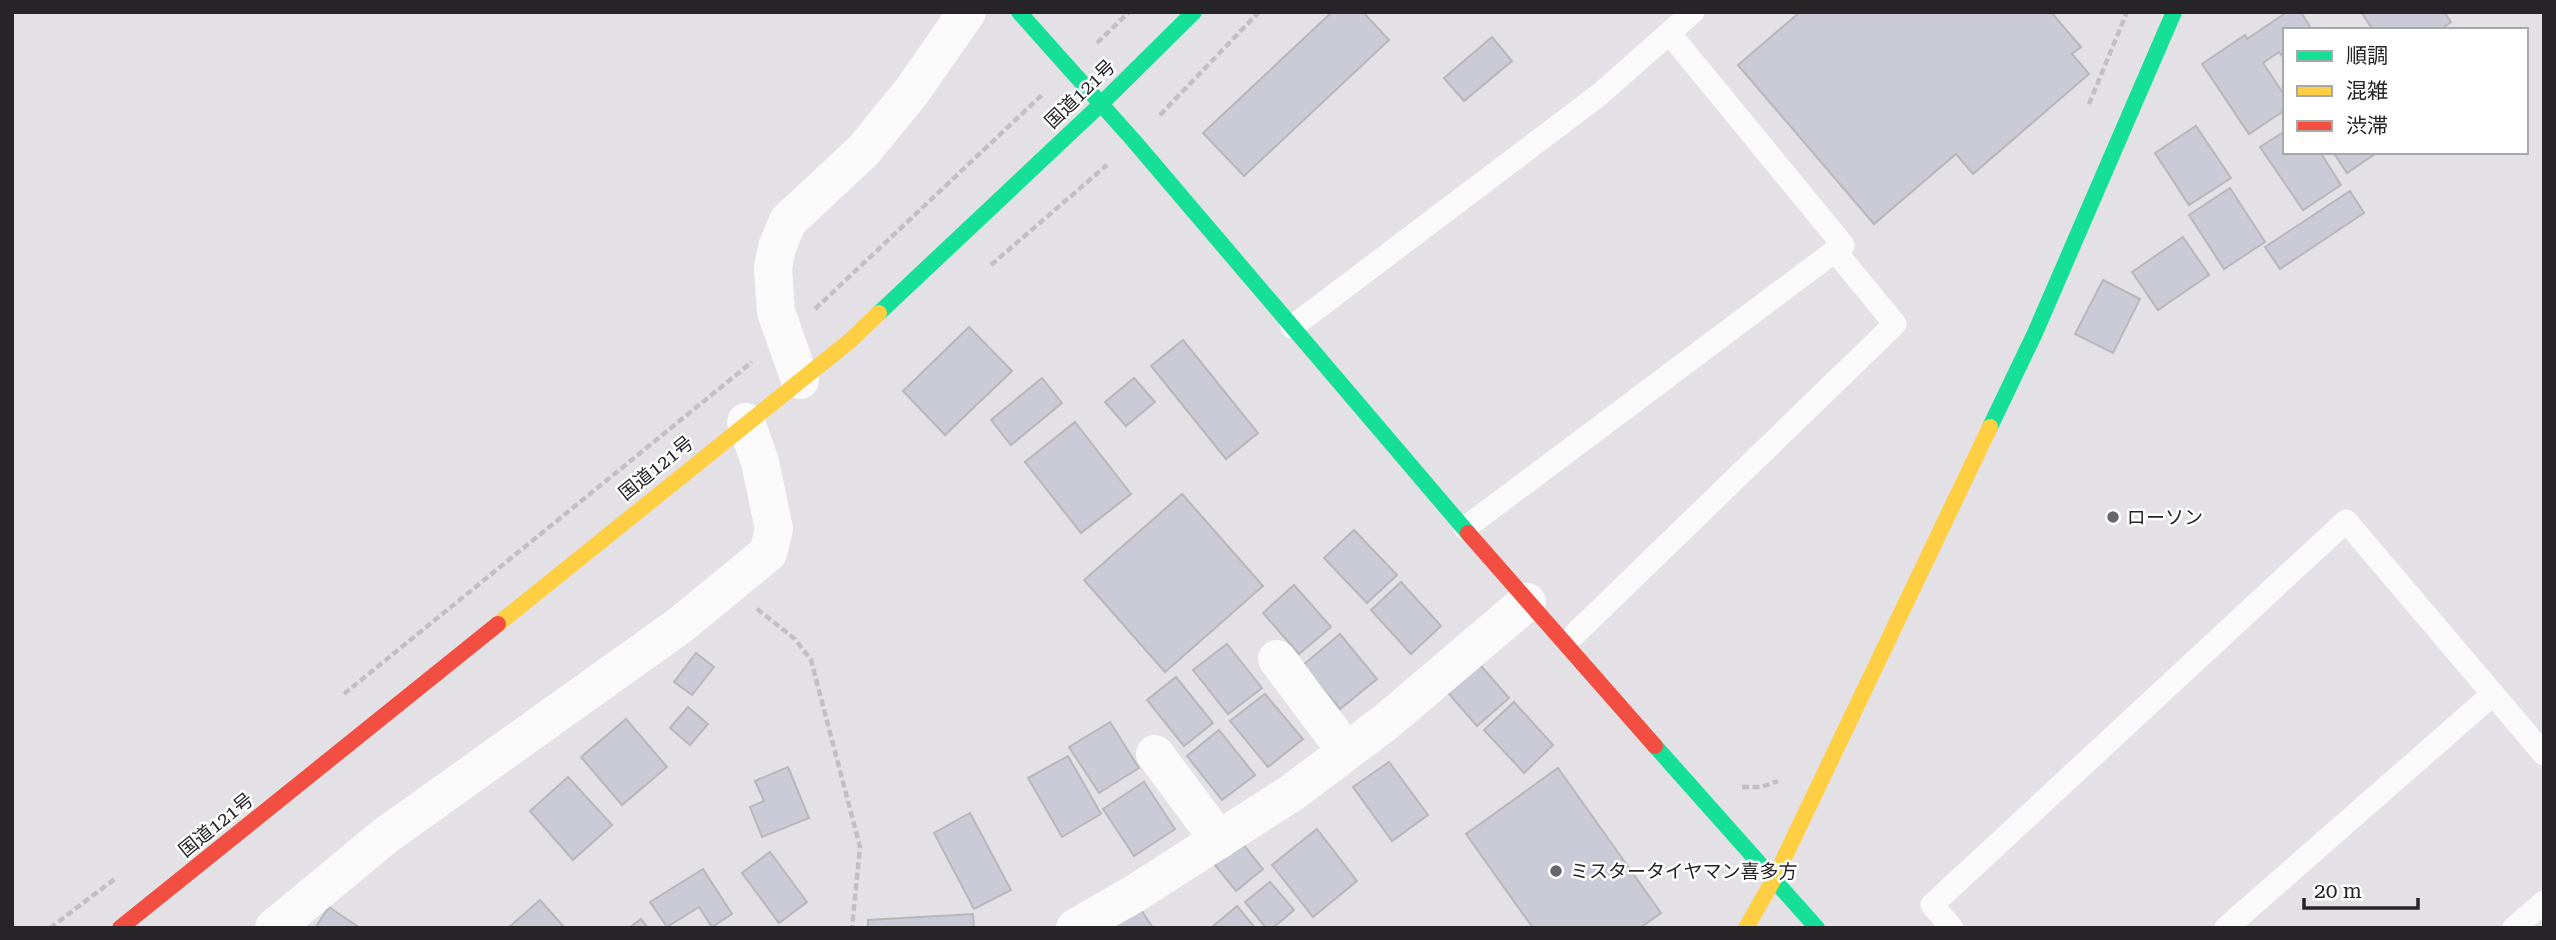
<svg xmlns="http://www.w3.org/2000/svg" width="2556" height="940" font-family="'Roboto Serif','Noto Sans JP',serif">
<rect width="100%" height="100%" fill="#e3e1e5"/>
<g fill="#cbcbd8" stroke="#b7b7ba" stroke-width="2">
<path d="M1332 12H1363L1389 40 1244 176 1203 133Z"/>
<path d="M1800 12H2051L2081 47 2072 54 2089 74 1973 174 1956 154 1874 224 1738 65Z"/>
<path d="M2287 12H2301L2312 30H2285V60L2279 52 2263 63 2285 96V110L2249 134 2202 64 2245 35 2247 39Z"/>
<path d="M2361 12H2444L2451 22 2440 30H2373Z"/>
<path d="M1492 37 1512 61 1464 101 1444 78Z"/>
<path d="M2196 126 2231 178 2189 205 2155 153Z"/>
<path d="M2285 131V152H2320L2341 185 2303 210 2260 147Z"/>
<path d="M2333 152H2378L2347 173Z"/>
<path d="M2230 188 2265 242 2224 269 2189 215Z"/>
<path d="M2350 191 2364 213 2280 269 2265 247Z"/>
<path d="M2183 237 2209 275 2158 310 2132 272Z"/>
<path d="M2103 280 2140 299 2113 353 2075 334Z"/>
<path d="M969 327 1012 371 945 435 903 391Z"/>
<path d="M1183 340 1258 433 1226 459 1151 366Z"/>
<path d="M1042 378 1062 403 1011 445 991 420Z"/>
<path d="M1134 378 1155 402 1126 426 1105 402Z"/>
<path d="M1075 422 1131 494 1081 533 1025 462Z"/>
<path d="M1182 494 1263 586 1165 672 1084 580Z"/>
<path d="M1354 530 1397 575 1367 603 1324 558Z"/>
<path d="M1401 582 1441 626 1411 654 1371 610Z"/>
<path d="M1294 585 1331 627 1299 654 1263 613Z"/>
<path d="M1340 634 1377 679 1340 709 1303 665Z"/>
<path d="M1227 644 1262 688 1228 714 1193 670Z"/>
<path d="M696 653 714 667 692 695 674 682Z"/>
<path d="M1475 659 1509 698 1477 726 1443 687Z"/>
<path d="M1176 677 1213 723 1184 746 1147 700Z"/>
<path d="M1265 694 1303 739 1268 767 1230 721Z"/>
<path d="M1514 702 1553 745 1524 773 1484 730Z"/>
<path d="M688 707 708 724 690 745 670 728Z"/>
<path d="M626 719 667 767 622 805 581 757Z"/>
<path d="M1110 722 1139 768 1099 793 1069 747Z"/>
<path d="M1219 730 1255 775 1222 800 1187 756Z"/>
<path d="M1068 756 1101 814 1062 837 1028 778Z"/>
<path d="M1389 762 1428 815 1392 841 1353 787Z"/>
<path d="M788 767 809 818 762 837 750 807 764 801 755 781Z"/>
<path d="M1558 768 1661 913 1640 928H1533L1466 834Z"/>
<path d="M568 777 612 825 573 860 530 811Z"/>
<path d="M1144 782 1175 829 1134 856 1103 809Z"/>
<path d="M970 813 1011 890 974 909 934 833Z"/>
<path d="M1317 829 1357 881 1313 917 1272 865Z"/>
<path d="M1238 838 1263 869 1236 891 1211 860Z"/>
<path d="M770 852 807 902 779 923 742 873Z"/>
<path d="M703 869 732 914 712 927 699 907 667 927 650 902Z"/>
<path d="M1270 882 1294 910 1273 928H1266L1245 902Z"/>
<path d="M540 900 565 928H508Z"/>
<path d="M1237 906 1255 928H1211Z"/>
<path d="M329 907 360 928H315Z"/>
<path d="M1140 908 1153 928H1119L1116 924Z"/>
<path d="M973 914 974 928H868V920Z"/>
<path d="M641 919 648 928H629Z"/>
</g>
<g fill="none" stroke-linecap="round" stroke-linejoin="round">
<g stroke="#c1c0c1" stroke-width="4.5" stroke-dasharray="7 3.5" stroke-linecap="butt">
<path d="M1097 43 1129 12"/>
<path d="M2089 104 2127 12"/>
<path d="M1160 115 1259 12"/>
<path d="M991 265 1107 165"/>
<path d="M815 309 1043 94"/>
<path d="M757 609 795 639 811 660 860 847 852 928"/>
<path d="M344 694 752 362"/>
<path d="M1742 787H1761L1778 781"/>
<path d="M50 928 116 878"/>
</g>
<g stroke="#fbfafb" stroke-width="23">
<path d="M1292 327 1599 95 1693 12"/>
<path d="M1465 528 1843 245 1670 34"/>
<path d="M1575 634 1895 324 1835 251"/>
<path d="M1952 928 1932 905 2346 521 2544 754"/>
<path d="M2226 928 2493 694"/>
<path d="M2514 928 2544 902"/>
</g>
<g stroke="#fbfafb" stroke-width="38">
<path d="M800 380 776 312 773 268 777 247 788 221 864 150 912 91 967 12"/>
<path d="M1277 659 1346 751"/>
<path d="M1155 754 1219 840"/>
<path d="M274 928 385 836 679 626 768 553 774 529 760 462 746 422"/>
<path d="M1075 928 1134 894 1293 792 1387 721 1527 602"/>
</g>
<g stroke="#16e098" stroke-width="16">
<path d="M1019 12 1134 141 1468 533"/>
<path d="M879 313 1101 104 1194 12"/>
<path d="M1990 427 2035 333 2174 12"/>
<path d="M1655 746 1817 928"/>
</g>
<g stroke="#ffcf43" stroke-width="16">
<path d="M498 624 851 340 879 313"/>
<path d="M1746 928 1774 879 1990 427"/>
</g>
<g stroke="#f24e42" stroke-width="16">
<path d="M1468 533 1655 746"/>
<path d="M120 928 498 624"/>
</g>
</g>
<g fill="#68666a" stroke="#fff" stroke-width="2.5">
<circle cx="2113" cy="517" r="7"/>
<circle cx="1556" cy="871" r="7"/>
</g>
<g text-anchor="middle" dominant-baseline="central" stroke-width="5" stroke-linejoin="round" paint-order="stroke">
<g font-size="19" fill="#262427" stroke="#fff">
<text transform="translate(1080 94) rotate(-44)">国道121号</text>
<text transform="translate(656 468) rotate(-39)">国道121号</text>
<text transform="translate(216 825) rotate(-39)">国道121号</text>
</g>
<g font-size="19" fill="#262427" stroke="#fff" text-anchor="start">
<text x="2127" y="517">ローソン</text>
<text x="1570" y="871">ミスタータイヤマン喜多方</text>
</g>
</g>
<rect width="2556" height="940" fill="none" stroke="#262427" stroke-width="28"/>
<rect x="2283" y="28" width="245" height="126" fill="#ffffff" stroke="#a8a7a9" stroke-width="2"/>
<rect x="2297" y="51" width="35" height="10" fill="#16e098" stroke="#a8a7a9" stroke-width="2"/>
<text x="2346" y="63" font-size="21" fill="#262427">順調</text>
<rect x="2297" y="86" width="35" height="10" fill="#ffcf43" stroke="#a8a7a9" stroke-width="2"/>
<text x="2346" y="98" font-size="21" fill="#262427">混雑</text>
<rect x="2297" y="121" width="35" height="10" fill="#f24e42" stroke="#a8a7a9" stroke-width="2"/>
<text x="2346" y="133" font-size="21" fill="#262427">渋滞</text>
<path d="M2304 898v10h114v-10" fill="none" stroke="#262427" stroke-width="3.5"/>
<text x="2314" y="898" font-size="21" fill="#262427" stroke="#ffffff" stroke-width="5" paint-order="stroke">20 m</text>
</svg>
